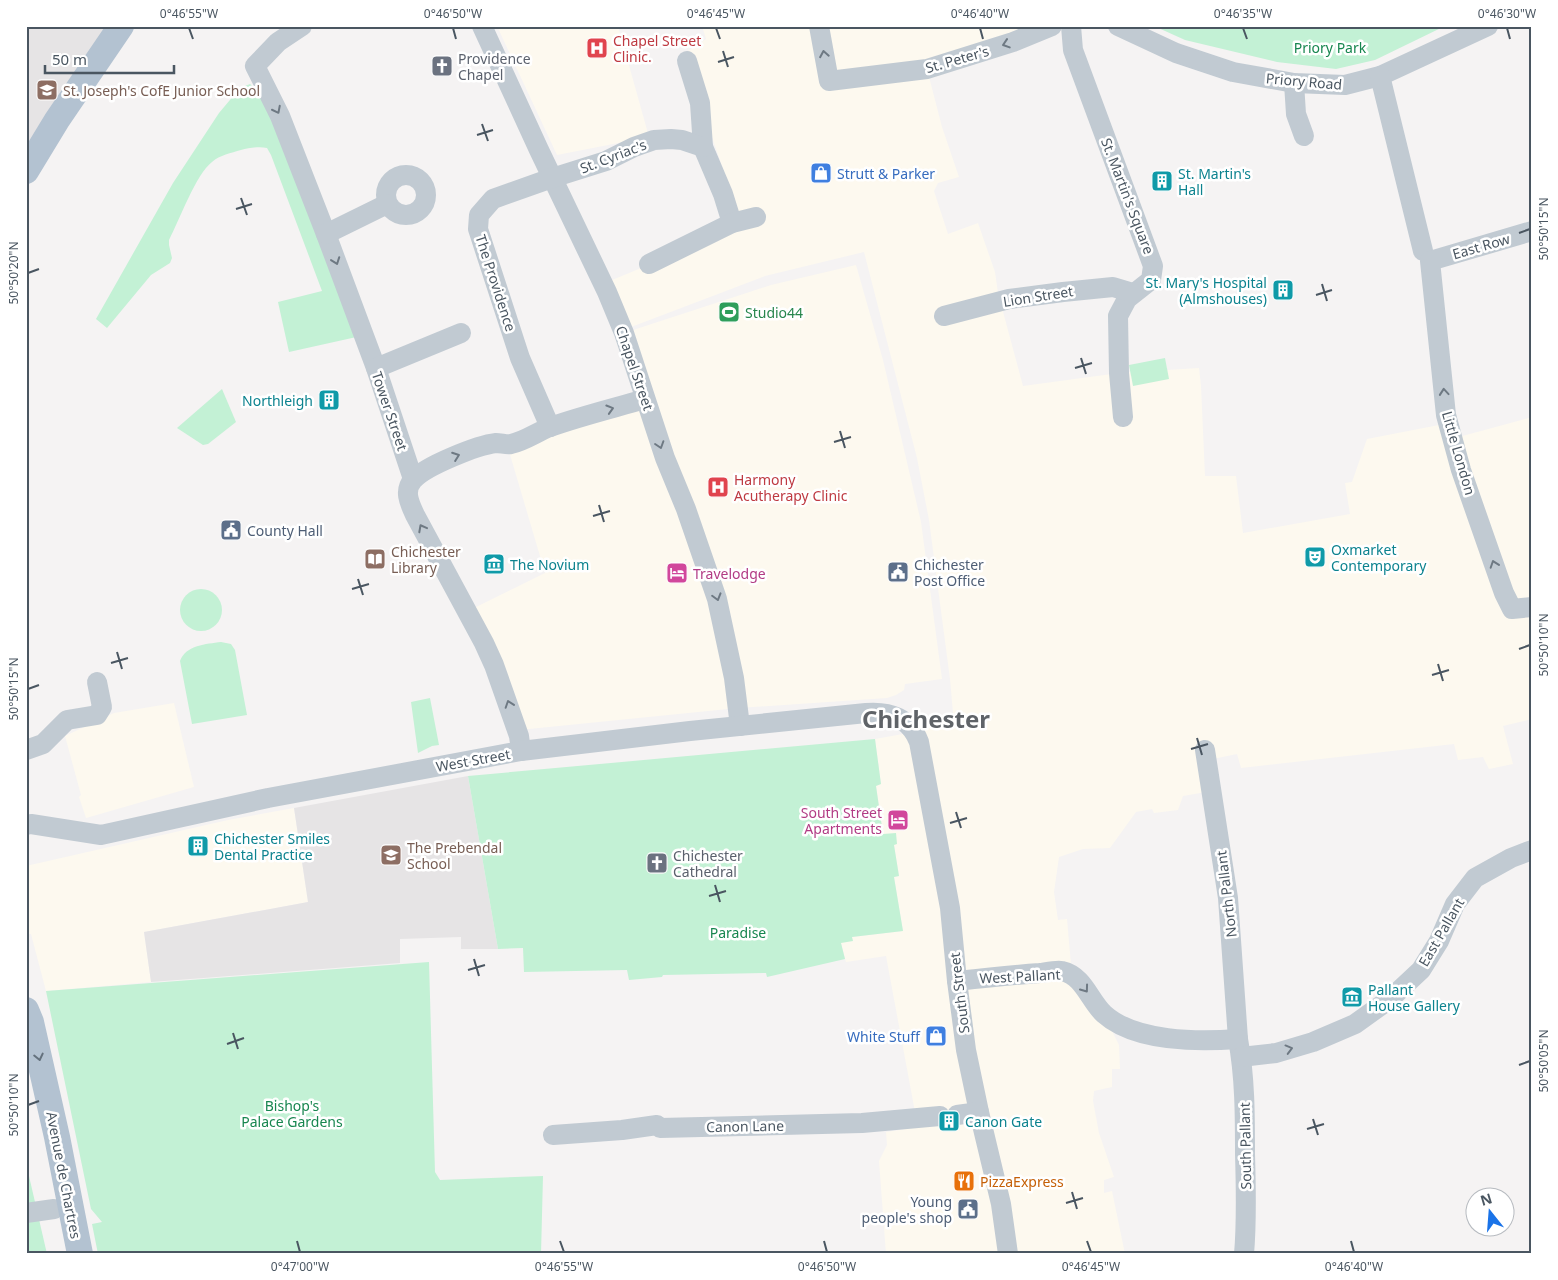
<svg xmlns="http://www.w3.org/2000/svg" width="1558" height="1280" font-family="'Noto Sans',sans-serif">
<rect width="100%" height="100%" fill="#f5f3f3"/>
<g fill="#fdf9ef">
<path d="M497 26H618L649 137 557 155Z"/>
<path d="M702 26H1052L927 69 942 127 959 177 938 183 934 191 948 234 978 223 995 272 998 293 1023 386 1119 373 1199 368 1201 386 1205 476H1236L1243 533 1350 514 1345 483 1352 482 1367 439 1439 425 1444 441 1532 417V719L1503 726 1513 764 1489 769 1483 757 1458 760 1454 744 1241 768 1237 754 1208 760 1212 791 1183 796 1178 810 1154 813 1152 809 1136 812 1110 848 1083 849 1059 857 1054 892 1058 920 1067 919 1072 976 1103 1013 1119 1045 1120 1069H1112V1087L1094 1091 1093 1101 1099 1133 1114 1177 1104 1180V1193L1112 1191 1125 1254H886L879 1161 887 1145 886 1132 906 1129 915 1112 886 956 846 962 841 943 852 937 903 931 894 877 899 876 894 845 896 834H883L876 785 881 784 875 739 914 732 953 713 950 679 929 520 917 458 864 252 765 276 618 332 600 285 743 226 700 103 685 53 706 39Z"/>
<path d="M856 265 883 360 921 522 942 679 905 684 904 690 896 695 887 698 738 708 519 730 466 612 545 573 506 441 642 403 624 333 771 285Z"/>
<path d="M174 703 194 787 86 818 79 797 81 795 65 736 114 713Z"/>
<path d="M294 808 308 902 144 932 151 982 46 991 31 934H26V866L228 820Z"/>
</g>
<g fill="#e6e4e5">
<path d="M26 26H108L26 154Z"/>
<path d="M468 776 498 949H461V937L400 939V963L151 982 144 932 308 902 294 808Z"/>
</g>
<g fill="#c3f1d5">
<path d="M1154 26H1445L1375 60 1336 69 1277 62 1185 40Z"/>
<path d="M250 84 256 89 279 119 361 336 289 352 278 302 322 291 271 155 267 148C259 146 249 148 241 150 231 153 220 155 212 162 196 174 179 221 169 240V245L172 258 170 263 151 275 107 328 96 319 173 183 219 113 240 88Z"/>
<path d="M1165 358 1169 379 1133 386 1129 365Z"/>
<path d="M222 389 236 422 208 444 203 445 177 428Z"/>
<circle cx="201" cy="610" r="21"/>
<path d="M221 642 231 644 235 650 247 715 192 724 180 661C186 645 206 644 221 642Z"/>
<path d="M430 698 439 745 432 746 418 753 411 702Z"/>
<path d="M875 739 881 784 876 786 883 834 896 833 897 844 894 845 899 876 894 877 903 931 852 937 853 941 841 943 845 959 767 977 766 973 663 975 662 977 629 980 627 970 524 972 523 948 498 949 468 776Z"/>
<path d="M429 962 435 1172 440 1180 543 1176 541 1254H98L92 1224 102 1222 91 1209 46 991Z"/>
<path d="M26 1163 47 1254H26Z"/>
</g>
<g fill="none" stroke-linecap="round" stroke-linejoin="round">
<g stroke="#c1cad2" stroke-width="20">
<path d="M302 26 278 42 255 66 280 116 326 234 376 368 413 479"/>
<path d="M482 26 539 150 607 292 624 333 665 458 686 509 717 599 734 678 740 726"/>
<path d="M819 26 829 81 927 69 1013 42 1052 26"/>
<path d="M1071 26 1073 50 1153 266 1151 280 1127 299 1118 316 1119 373 1123 417"/>
<path d="M1118 26 1176 53 1233 72 1294 83 1345 85 1380 76 1488 26"/>
<path d="M687 61 700 103 703 147 723 194 732 223"/>
<path d="M1380 76 1423 251"/>
<path d="M1294 83 1296 114 1304 136"/>
<circle cx="406" cy="195" r="20"/>
<path d="M1532 231 1430 261 1446 415 1461 470 1504 593 1512 609 1532 607"/>
<path d="M326 234 387 204"/>
<path d="M649 264 732 223 756 217"/>
<path d="M944 316 1009 299 1063 292 1113 287 1133 293"/>
<path d="M376 368 461 333"/>
<path d="M550 427 520 358 478 229 479 215 493 199 552 178 606 161 634 147 654 140 671 139 682 140 703 147"/>
<path d="M26 750 43 744 67 720 97 715 102 707 97 682"/>
<path d="M1205 750 1228 898 1238 1039C1245 1077 1245 1116 1245 1154 1246 1187 1247 1221 1244 1254"/>
<path d="M521 751 519 736 494 665 484 643 415 515C410 504 403 491 413 480 425 466 478 445 496 443 501 443 507 445 511 444 525 441 537 432 550 427 581 416 614 408 645 399"/>
<path d="M26 825 31 824 101 835 268 798 521 751 690 731 866 713C890 711 910 718 919 742L950 908 957 981 966 1050 979 1112 1001 1204 1008 1254"/>
<path d="M957 981C984 978 1012 975 1040 973 1047 972 1056 970 1062 971 1084 976 1089 1000 1104 1014 1135 1042 1198 1042 1238 1039"/>
<path d="M1241 1057 1276 1053 1313 1042 1355 1024 1390 999 1421 970 1439 941 1455 904 1475 878 1511 858 1532 850"/>
<path d="M957 1115 979 1112"/>
<path d="M553 1135 622 1130 657 1125 660 1128 862 1123 940 1116"/>
<path d="M26 1213 54 1209"/>
</g>
<g stroke="#b3c2d1" stroke-width="26">
<path d="M26 171 57 120 121 26"/>
<path d="M26 1010 31 1022 57 1137 80 1254"/>
</g>
</g>
<defs><path id="oneway-chevron" d="M-2-3.5L2.5 0L-2 3.5" fill="none" stroke-width="1.6" stroke-linecap="round" stroke-linejoin="round" transform="scale(1.25)"/></defs>
<g stroke="#6e7983">
<use href="#oneway-chevron" transform="translate(1006 44) rotate(162)"/>
<use href="#oneway-chevron" transform="translate(824 54) rotate(-100)"/>
<use href="#oneway-chevron" transform="translate(277 110) rotate(63)"/>
<use href="#oneway-chevron" transform="translate(336 261) rotate(70)"/>
<use href="#oneway-chevron" transform="translate(1444 392) rotate(-95)"/>
<use href="#oneway-chevron" transform="translate(610 409) rotate(-17)"/>
<use href="#oneway-chevron" transform="translate(660 445) rotate(72)"/>
<use href="#oneway-chevron" transform="translate(456 456) rotate(-20)"/>
<use href="#oneway-chevron" transform="translate(422 528) rotate(-118)"/>
<use href="#oneway-chevron" transform="translate(1494 564) rotate(-109)"/>
<use href="#oneway-chevron" transform="translate(717 597) rotate(74)"/>
<use href="#oneway-chevron" transform="translate(509 704) rotate(-109)"/>
<use href="#oneway-chevron" transform="translate(1085 989) rotate(54)"/>
<use href="#oneway-chevron" transform="translate(1289 1049) rotate(-15)"/>
</g>
<use stroke="#64717d" href="#oneway-chevron" transform="translate(39 1057) rotate(77)"/>
<path fill="none" stroke="#4a5661" stroke-width="2" d="M189 28 193 39M453 28 456 39M716 28 720 39M980 28 983 39M1243 28 1247 39M1507 28 1510 39M723 51 728 67M718 62 734 57M482 124 488 141M477 135 493 130M241 198 247 215M236 209 252 204M1519 233 1530 229M28 273 39 269M1322 284 1327 301M1316 295 1332 290M1081 358 1086 374M1075 368 1092 363M840 431 845 448M834 442 851 437M599 505 604 522M593 516 610 511M358 579 363 595M352 589 369 584M1519 649 1530 645M117 652 122 669M111 663 128 658M1438 664 1443 681M1432 675 1449 670M28 689 39 685M1197 738 1202 755M1191 749 1208 744M956 812 961 828M950 823 967 818M715 885 720 902M709 896 726 891M474 959 479 976M468 970 485 965M233 1033 238 1049M227 1044 244 1038M1519 1065 1530 1061M28 1105 39 1101M1313 1119 1318 1135M1307 1129 1324 1124M1072 1192 1077 1209M1066 1203 1083 1198M297 1241 300 1252M560 1241 564 1252M824 1241 827 1252M1087 1241 1091 1252M1351 1241 1354 1252"/>
<defs>
<g id="hospital-square" transform="scale(1.125)"><rect x="-9" y="-9" width="18" height="18" rx="4" fill="#e0444e" stroke="#fff"/><path d="M-5-5h3v3.5h4V-5h3V5h-3V1.5h-4V5h-3Z" fill="#fff"/></g>
<g id="church-square" transform="scale(1.125)"><rect x="-9" y="-9" width="18" height="18" rx="4" fill="#6b7280" stroke="#fff"/><path d="M-1.2-6h2.4v3.5h3.3v2.4h-3.3V6h-2.4V-.1h-3.3v-2.4h3.3Z" fill="#fff"/></g>
<g id="school-square" transform="scale(1.125)"><rect x="-9" y="-9" width="18" height="18" rx="4" fill="#8d6e63" stroke="#fff"/><path d="M0-5L7-2L0 1L-7-2ZM-4 1L0 2.5L4 1V4Q0 6-4 4Z" fill="#fff"/></g>
<g id="shop-square" transform="scale(1.125)"><rect x="-9" y="-9" width="18" height="18" rx="4" fill="#3f7fe0" stroke="#fff"/><path d="M-5-2.5h2.3a2.7 3.5 0 0 1 5.4 0H5L5.5 6h-11ZM-1.5-2.5h3a1.5 2.3 0 0 0-3 0Z" fill="#fff"/></g>
<g id="building-square" transform="scale(1.125)"><rect x="-9" y="-9" width="18" height="18" rx="4" fill="#0f9aa8" stroke="#fff"/><path d="M-4-6H4V6H1V3H-1V6H-4ZM-2.5-4.3h1.7v1.8h-1.7ZM.8-4.3h1.7v1.8H.8ZM-2.5-1h1.7V.8h-1.7ZM.8-1h1.7V.8H.8Z" fill="#fff"/></g>
<g id="stadium-square" transform="scale(1.125)"><rect x="-9" y="-9" width="18" height="18" rx="4" fill="#2e9e5b" stroke="#fff"/><path d="M0-5a6.5 5 0 1 0 0 10a6.5 5 0 1 0 0-10ZM-3.5-1.8h7v3.6h-7Z" fill="#fff"/></g>
<g id="civic-square" transform="scale(1.125)"><rect x="-9" y="-9" width="18" height="18" rx="4" fill="#5c6f8a" stroke="#fff"/><path d="M-.6-6.5H3V-4.5H.6V-3L4-1V1h2V6H-6V1h2V-1L-.6-3ZM-1.2 2.5V6h2.4V2.5Z" fill="#fff"/></g>
<g id="theatre-square" transform="scale(1.125)"><rect x="-9" y="-9" width="18" height="18" rx="4" fill="#0f9aa8" stroke="#fff"/><path d="M-5-5.5Q0-4 5-5.5V0Q5 5 0 6Q-5 5-5 0ZM-3.3-2.5H-1v1.5H-3.3ZM1-2.5H3.3v1.5H1ZM-2.8 1Q0 5.5 2.8 1Z" fill="#fff"/></g>
<g id="library-square" transform="scale(1.125)"><rect x="-9" y="-9" width="18" height="18" rx="4" fill="#8d6e63" stroke="#fff"/><path d="M-6-4Q-3-5.5-.7-3.5V5Q-3 3-6 4ZM6-4Q3-5.5 .7-3.5V5Q3 3 6 4Z" fill="#fff"/></g>
<g id="museum-square" transform="scale(1.125)"><rect x="-9" y="-9" width="18" height="18" rx="4" fill="#0f9aa8" stroke="#fff"/><path d="M0-6L6-3V-2H-6V-3ZM-5-1h2V3h-2ZM-1-1h2V3h-2ZM3-1h2V3H3ZM-6 4H6V6H-6Z" fill="#fff"/></g>
<g id="hotel-square" transform="scale(1.125)"><rect x="-9" y="-9" width="18" height="18" rx="4" fill="#d1479c" stroke="#fff"/><path d="M-6-4.5h1.5V1H6V5H4.5V3h-9V5H-6ZM-4 0a1.8 1.8 0 1 1 3.6 0ZM.5 0V-2.5h3Q6-2.5 6 0Z" fill="#fff"/></g>
<g id="restaurant-square" transform="scale(1.125)"><rect x="-9" y="-9" width="18" height="18" rx="4" fill="#e8710a" stroke="#fff"/><path d="M-5-6h1v4h1v-4h1v4h1v-4h1v5L-1.5 .5V6h-2V.5L-5-1ZM5-6V6H3V1.5H1.5Q1.5-4 5-6Z" fill="#fff"/></g>
</defs>
<g fill-rule="evenodd">
<use href="#hospital-square" x="597" y="48"/>
<use href="#church-square" x="442" y="66"/>
<use href="#school-square" x="47" y="90"/>
<use href="#shop-square" x="821" y="173"/>
<use href="#building-square" x="1162" y="181"/>
<use href="#building-square" x="1283" y="290"/>
<use href="#stadium-square" x="729" y="312"/>
<use href="#building-square" x="329" y="400"/>
<use href="#hospital-square" x="718" y="487"/>
<use href="#civic-square" x="231" y="530"/>
<use href="#theatre-square" x="1315" y="557"/>
<use href="#library-square" x="375" y="559"/>
<use href="#museum-square" x="494" y="564"/>
<use href="#civic-square" x="898" y="572"/>
<use href="#hotel-square" x="677" y="573"/>
<use href="#hotel-square" x="898" y="820"/>
<use href="#building-square" x="198" y="846"/>
<use href="#school-square" x="391" y="855"/>
<use href="#church-square" x="657" y="863"/>
<use href="#museum-square" x="1352" y="997"/>
<use href="#shop-square" x="936" y="1036"/>
<use href="#building-square" x="949" y="1121"/>
<use href="#restaurant-square" x="964" y="1181"/>
<use href="#civic-square" x="968" y="1209"/>
</g>
<g text-anchor="middle" dominant-baseline="central" stroke-width="5" stroke-linejoin="round" paint-order="stroke">
<g font-size="14" fill="#be3a42" stroke="#fff" text-anchor="start">
<text x="613" y="40">Chapel Street<tspan x="613" dy="16">Clinic.</tspan></text>
<text x="734" y="479">Harmony<tspan x="734" dy="16">Acutherapy Clinic</tspan></text>
</g>
<g font-size="14" fill="#17864f" stroke="#fff">
<text x="1330" y="47">Priory Park</text>
<text x="738" y="932">Paradise</text>
<text x="292" y="1105">Bishop's<tspan x="292" dy="16">Palace Gardens</tspan></text>
</g>
<g font-size="14" fill="#5b616d" stroke="#fff" text-anchor="start">
<text x="458" y="58">Providence<tspan x="458" dy="16">Chapel</tspan></text>
<text x="673" y="855">Chichester<tspan x="673" dy="16">Cathedral</tspan></text>
</g>
<g font-size="14" fill="#4a5661" stroke="#fff">
<text transform="translate(957 59) rotate(-16)">St. Peter's</text>
<text transform="translate(1304 81) rotate(5)">Priory Road</text>
<text transform="translate(613 156) rotate(-21)">St. Cyriac's</text>
<text transform="translate(1128 196) rotate(69)">St. Martin's Square</text>
<text transform="translate(1481 246) rotate(-16)">East Row</text>
<text transform="translate(496 283) rotate(72)">The Providence</text>
<text transform="translate(1038 296) rotate(-9)">Lion Street</text>
<text transform="translate(635 368) rotate(71)">Chapel Street</text>
<text transform="translate(390 411) rotate(71)">Tower Street</text>
<text transform="translate(1459 453) rotate(74)">Little London</text>
<text transform="translate(473 760) rotate(-10)">West Street</text>
<text transform="translate(1226 894) rotate(-97)">North Pallant</text>
<text transform="translate(1441 932) rotate(-60)">East Pallant</text>
<text transform="translate(1020 976) rotate(-3)">West Pallant</text>
<text transform="translate(959 993) rotate(-97)">South Street</text>
<text transform="translate(745 1126) rotate(-1)">Canon Lane</text>
<text transform="translate(1245 1146) rotate(-91)">South Pallant</text>
<text transform="translate(64 1175) rotate(79)">Avenue de Chartres</text>
</g>
<g font-size="14" fill="#785e54" stroke="#fff" text-anchor="start">
<text x="63" y="90">St. Joseph's CofE Junior School</text>
<text x="391" y="551">Chichester<tspan x="391" dy="16">Library</tspan></text>
<text x="407" y="847">The Prebendal<tspan x="407" dy="16">School</tspan></text>
</g>
<g font-size="14" fill="#366cbe" stroke="#fff" text-anchor="start">
<text x="837" y="173">Strutt &amp; Parker</text>
<text x="920" y="1036" text-anchor="end">White Stuff</text>
</g>
<g font-size="14" fill="#0d838f" stroke="#fff" text-anchor="start">
<text x="1178" y="173">St. Martin's<tspan x="1178" dy="16">Hall</tspan></text>
<text x="1267" y="282" text-anchor="end">St. Mary's Hospital<tspan x="1267" dy="16">(Almshouses)</tspan></text>
<text x="313" y="400" text-anchor="end">Northleigh</text>
<text x="1331" y="549">Oxmarket<tspan x="1331" dy="16">Contemporary</tspan></text>
<text x="510" y="564">The Novium</text>
<text x="214" y="838">Chichester Smiles<tspan x="214" dy="16">Dental Practice</tspan></text>
<text x="1368" y="989">Pallant<tspan x="1368" dy="16">House Gallery</tspan></text>
<text x="965" y="1121">Canon Gate</text>
</g>
<g font-size="14" fill="#27864d" stroke="#fff" text-anchor="start">
<text x="745" y="312">Studio44</text>
</g>
<g font-size="14" fill="#4e5e75" stroke="#fff" text-anchor="start">
<text x="247" y="530">County Hall</text>
<text x="914" y="564">Chichester<tspan x="914" dy="16">Post Office</tspan></text>
<text x="952" y="1201" text-anchor="end">Young<tspan x="952" dy="16">people's shop</tspan></text>
</g>
<g font-size="14" fill="#b23c85" stroke="#fff" text-anchor="start">
<text x="693" y="573">Travelodge</text>
<text x="882" y="812" text-anchor="end">South Street<tspan x="882" dy="16">Apartments</tspan></text>
</g>
<g font-size="14" fill="#c56008" stroke="#fff" text-anchor="start">
<text x="980" y="1181">PizzaExpress</text>
</g>
<g font-size="24" font-weight="bold" fill="#5f6368" stroke="#fff">
<text x="926" y="718">Chichester</text>
</g>
</g>
<rect width="1558" height="1280" fill="none" stroke="#ffffff" stroke-width="55"/>
<g transform="translate(1490 1212) rotate(343)"><circle r="24" fill="#ffffff" stroke="#b7bbc0"/>
<path d="M0-4L9 19L0 12L-9 19Z" fill="#1a73e8"/>
<text y="-8" font-size="14" font-weight="bold" text-anchor="middle" fill="#4a5661">N</text>
</g>
<path d="M45 65v8h129v-8" fill="none" stroke="#4a5661" stroke-width="2.5"/>
<text x="52" y="65" font-size="15" fill="#4a5661" stroke="#ffffff" stroke-width="4" paint-order="stroke">50 m</text>
<rect x="28" y="28" width="1502" height="1224" fill="none" stroke="#4a5661" stroke-width="2"/>
<g font-size="12" text-anchor="middle" fill="#4a5661">
<text x="189" y="18">0°46'55"W</text>
<text x="453" y="18">0°46'50"W</text>
<text x="716" y="18">0°46'45"W</text>
<text x="980" y="18">0°46'40"W</text>
<text x="1243" y="18">0°46'35"W</text>
<text x="1507" y="18">0°46'30"W</text>
<text transform="translate(1544 229) rotate(-90)" y="4">50°50'15"N</text>
<text transform="translate(14 273) rotate(-90)" y="4">50°50'20"N</text>
<text transform="translate(1544 645) rotate(-90)" y="4">50°50'10"N</text>
<text transform="translate(14 689) rotate(-90)" y="4">50°50'15"N</text>
<text transform="translate(1544 1061) rotate(-90)" y="4">50°50'05"N</text>
<text transform="translate(14 1105) rotate(-90)" y="4">50°50'10"N</text>
<text x="300" y="1271">0°47'00"W</text>
<text x="564" y="1271">0°46'55"W</text>
<text x="827" y="1271">0°46'50"W</text>
<text x="1091" y="1271">0°46'45"W</text>
<text x="1354" y="1271">0°46'40"W</text>
</g>
</svg>
